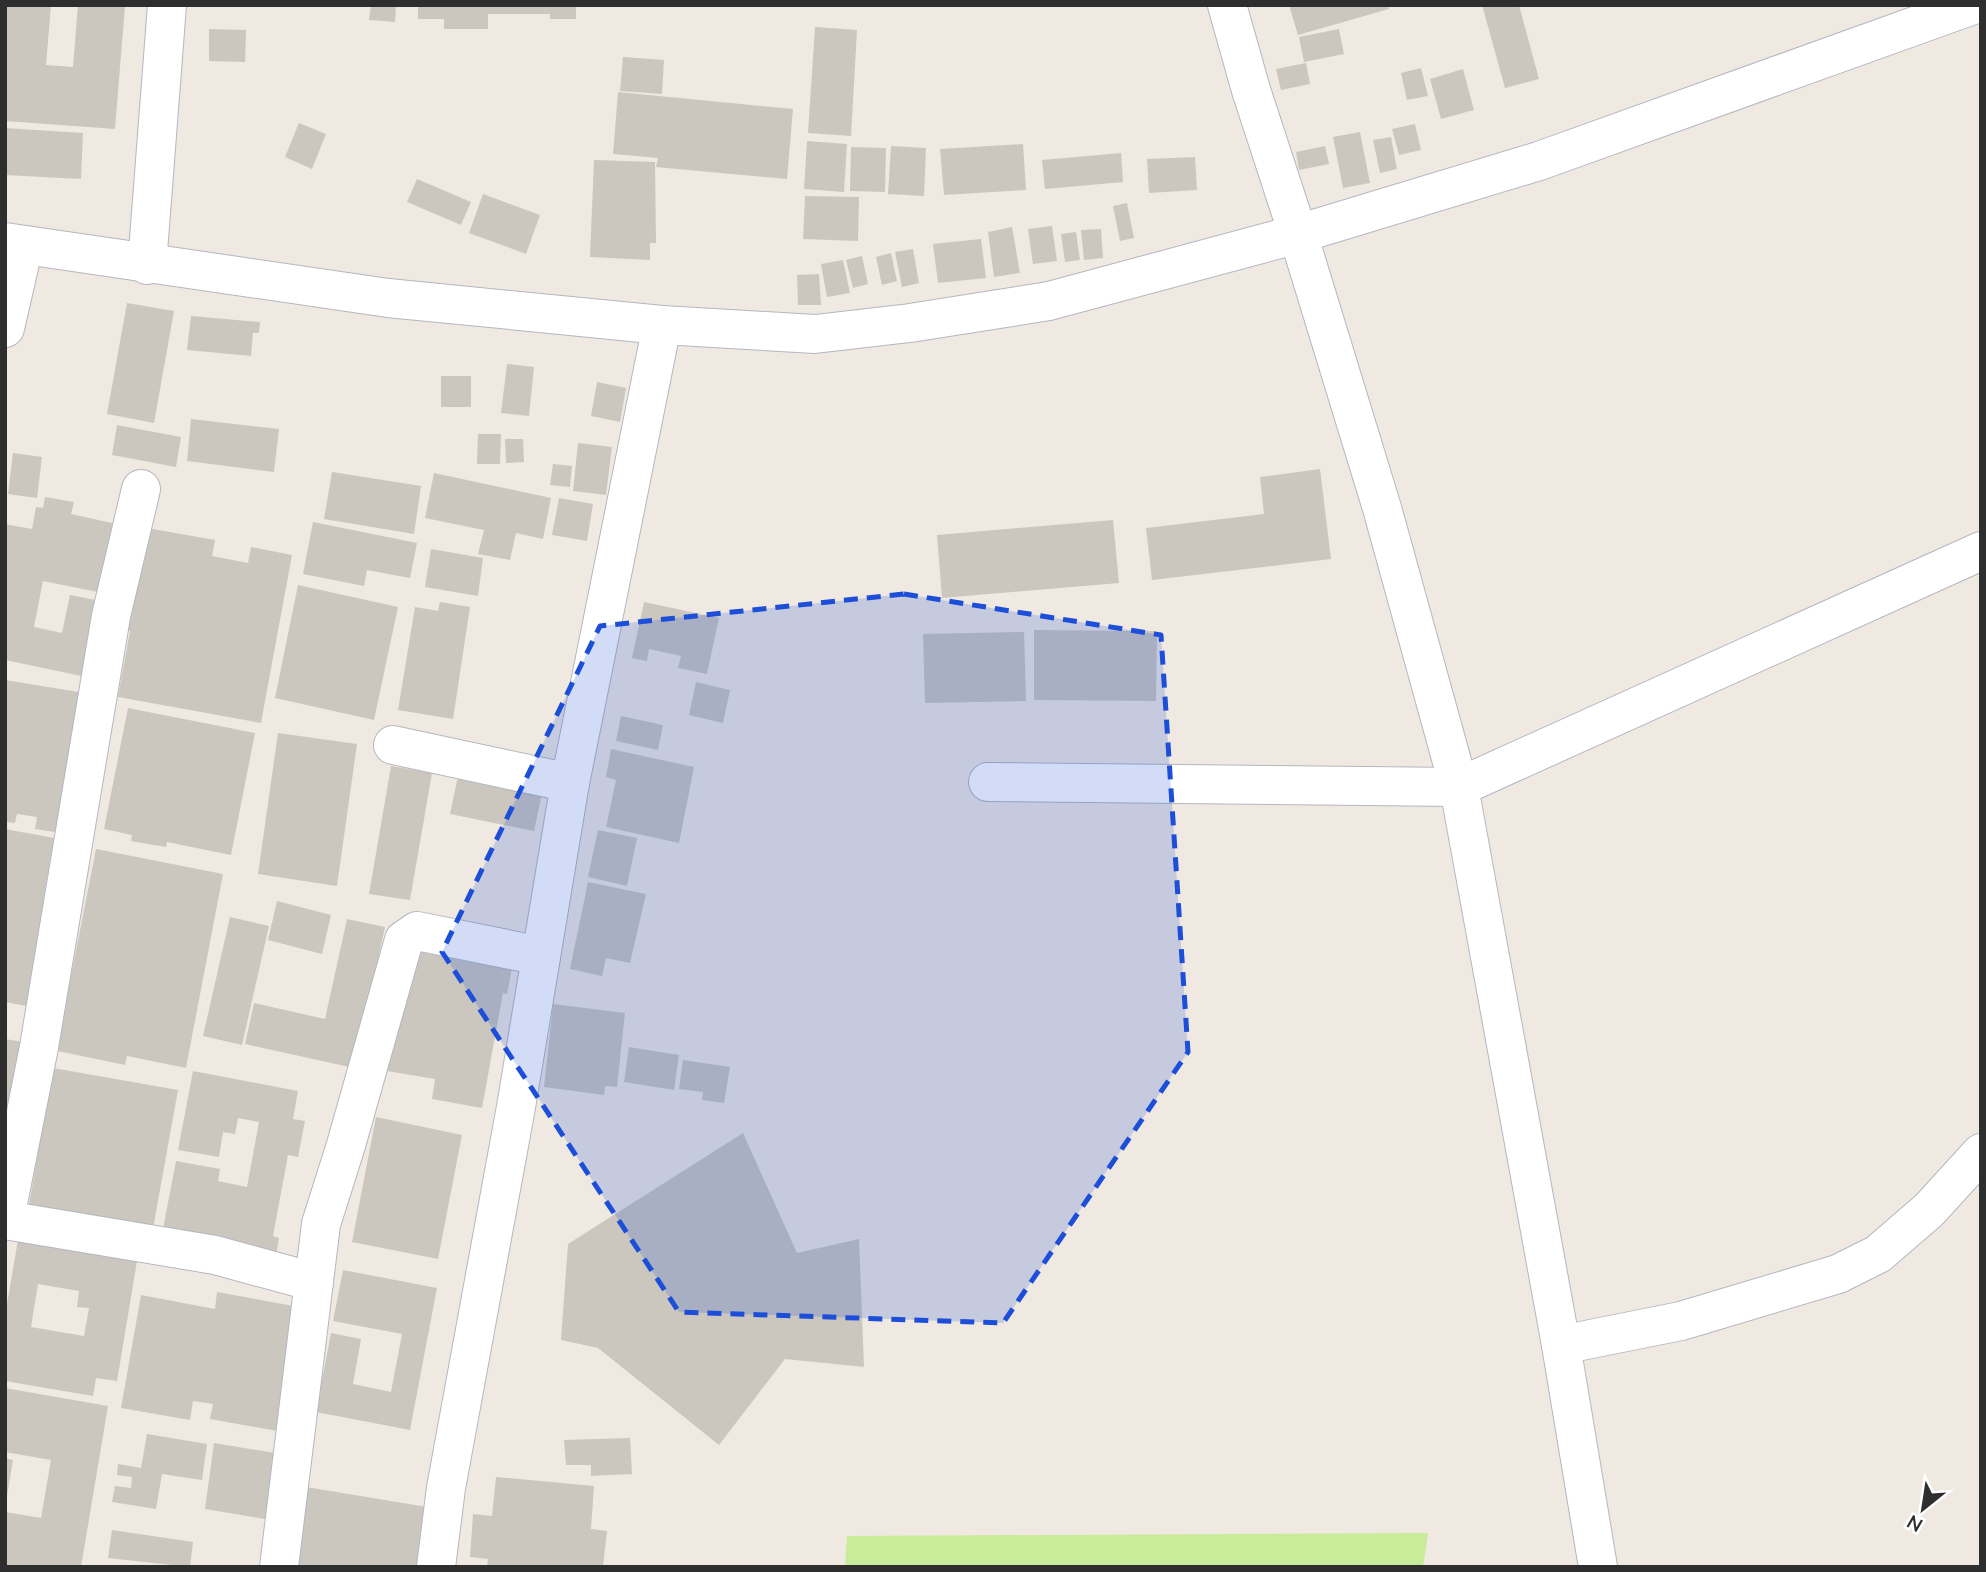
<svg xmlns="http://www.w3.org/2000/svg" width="1986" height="1572" font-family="'Nunito Sans',sans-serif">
<rect width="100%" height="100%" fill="#efe9e1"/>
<path fill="#c9ec9a" d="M1428 1533 1423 1567H845L847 1536Z"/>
<g fill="#cbc7bf" fill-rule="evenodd">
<path d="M7 5H51L46 65 73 67 78 5 125 6 115 129 5 121Z"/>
<path d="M371 5H396L395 22 369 20Z"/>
<path d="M418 5H576V19H550V14H488V29H444V19H418Z"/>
<path d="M1289 5H1388L1389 9 1298 35Z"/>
<path d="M1482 5H1519L1539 79 1505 88Z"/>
<path d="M815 27 857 30 851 136 808 133Z"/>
<path d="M209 29 246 30 245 62 209 61Z"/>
<path d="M1339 29 1344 54 1304 62 1299 37Z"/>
<path d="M623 57 664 60 662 94 620 91Z"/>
<path d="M1306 63 1310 84 1281 90 1276 69Z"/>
<path d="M1421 68 1428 96 1407 100 1401 73Z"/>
<path d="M1463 69 1474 110 1441 119 1430 79Z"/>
<path d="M618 92 793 109 787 179 656 167 658 158 613 154Z"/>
<path d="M299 123 326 134 312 169 285 157Z"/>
<path d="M1415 124 1421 150 1399 155 1392 129Z"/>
<path d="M5 128 83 133 81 179 5 175Z"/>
<path d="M1360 132 1370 183 1343 188 1333 137Z"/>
<path d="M1391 137 1397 169 1380 173 1373 140Z"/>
<path d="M807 141 847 144 844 192 804 189Z"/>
<path d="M1023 144 1026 190 944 195 940 149Z"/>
<path d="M891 146 926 148 924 196 888 194Z"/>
<path d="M1325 146 1329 164 1299 170 1296 152Z"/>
<path d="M851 147 886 148 885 192 850 191Z"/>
<path d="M1121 153 1123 182 1045 189 1042 160Z"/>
<path d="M1195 157 1197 190 1149 193 1147 159Z"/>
<path d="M594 160 655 162 656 243H650V260L590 257Z"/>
<path d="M417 179 471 202 461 225 407 202Z"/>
<path d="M483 194 540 215 526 254 469 233Z"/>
<path d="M805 196 859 197 858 241 803 239Z"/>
<path d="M1127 203 1134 238 1120 241 1113 206Z"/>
<path d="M1052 226 1057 261 1033 264 1028 229Z"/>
<path d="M1012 227 1020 273 994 277 988 232Z"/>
<path d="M1101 229 1103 258 1084 260 1081 230Z"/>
<path d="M1076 232 1080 260 1065 262 1061 234Z"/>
<path d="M981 239 986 278 938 283 933 244Z"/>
<path d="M913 249 919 283 902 287 895 252Z"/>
<path d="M891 253 897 281 882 285 876 257Z"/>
<path d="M862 256 868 284 853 288 846 260Z"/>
<path d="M843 260 850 293 827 297 821 264Z"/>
<path d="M819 274 821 305H798L797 275Z"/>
<path d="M127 303 174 311 154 423 107 414Z"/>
<path d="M191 316 260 322 259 333H253L251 356 187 350Z"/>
<path d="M507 364 534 367 529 416 501 413Z"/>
<rect x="441" y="376" width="30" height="31"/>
<path d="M597 382 626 388 620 422 591 416Z"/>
<path d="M191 419 279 429 274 472 187 461Z"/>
<path d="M117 425 181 437 176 467 112 455Z"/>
<path d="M478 434H501L500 464H477Z"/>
<path d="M505 439H523L524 462 506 463Z"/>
<path d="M578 443 612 447 606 495 573 491Z"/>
<path d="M13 453 42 457 37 498 8 494Z"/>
<path d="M553 464 572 466 570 487 550 485Z"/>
<path d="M1320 469 1331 559 1152 580 1146 528 1264 514 1260 477Z"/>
<path d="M332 472 421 486 414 534 324 519Z"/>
<path d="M434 473 551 498 543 539 516 533 510 560 478 554 484 530 425 518Z"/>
<path d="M45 497 74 502 71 514 121 525 113 595 43 581 34 627 62 633 70 595 106 602 91 678 5 660V524L32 529 36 507 43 508Z"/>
<path d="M559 498 593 504 587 541 552 535Z"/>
<path d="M1113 520 1119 583 942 598 937 535Z"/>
<path d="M313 522 417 543 410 578 367 570 364 586 303 574Z"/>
<path d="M141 527 215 540 212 556 248 563 251 547 292 555 261 723 118 697 130 631 123 630Z"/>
<path d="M431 549 483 558 478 596 425 587Z"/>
<path d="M298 585 398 607 374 720 275 698Z"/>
<path d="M440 602 470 607 453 719 398 710 415 607 438 611Z"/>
<path d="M644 602 719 618 707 674 678 668 681 656 649 649 647 661 632 658Z"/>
<path d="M1034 630 1157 631 1156 701 1034 700Z"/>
<path d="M1024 632 1026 701 925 703 923 634Z"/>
<path d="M5 680 91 694 67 834 35 829 37 817 17 814 15 823 5 822Z"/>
<path d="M696 682 730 690 723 723 689 715Z"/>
<path d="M128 708 255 733 231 855 167 842 166 847 131 841 132 835 104 829Z"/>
<path d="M621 716 663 725 658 750 616 741Z"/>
<path d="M278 733 357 744 337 886 258 874Z"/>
<path d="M611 749 694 767 679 843 606 827 616 780 606 777Z"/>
<path d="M391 766 432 773 410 900 369 894Z"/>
<path d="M459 771 543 788 534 831 450 814Z"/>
<path d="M5 829 54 838 43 902 51 904 32 1007 5 1002Z"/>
<path d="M598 830 637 838 627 886 588 877Z"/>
<path d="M96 849 223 874 186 1068 127 1056 125 1065 48 1049 63 1017Z"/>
<path d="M588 882 646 894 630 963 606 958 602 976 570 969Z"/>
<path d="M277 901 331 915 322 954 268 940Z"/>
<path d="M230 917 269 926 242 1045 203 1036Z"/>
<path d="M347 919 385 927 354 1068 245 1044 254 1003 325 1019Z"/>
<path d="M413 934 515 953 507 994 503 993 482 1108 432 1099 435 1079 387 1071Z"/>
<path d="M553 1004 625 1013 617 1087 605 1086 604 1095 544 1087Z"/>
<path d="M5 1039 29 1043 5 1177Z"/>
<path d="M629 1047 679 1055 674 1090 624 1082Z"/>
<path d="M683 1060 730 1067 724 1103 702 1100 703 1092 679 1089Z"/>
<path d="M53 1068 178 1090 152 1234 27 1216Z"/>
<path d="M193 1071 298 1091 293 1119 305 1121 298 1157 288 1155 273 1236 279 1238 275 1262 162 1234 176 1161 220 1169 218 1181 247 1187 259 1122 238 1118 235 1134 223 1132 219 1157 178 1150Z"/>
<path d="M376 1117 462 1135 438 1259 352 1242Z"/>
<path d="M743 1133 797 1253 859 1239 864 1367 785 1359 719 1445 598 1348 561 1340 568 1244Z"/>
<path d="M20 1228 139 1249 117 1381 96 1378 93 1396 5 1381V1316ZM38 1284 79 1291 77 1307 89 1308 84 1336 31 1327Z"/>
<path d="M343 1270 437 1288 410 1430 316 1412 331 1333 361 1339 353 1384 391 1392 402 1334 333 1321Z"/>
<path d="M217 1292 305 1308 283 1432 210 1419 213 1404 193 1401 190 1420 121 1408 141 1295 215 1309Z"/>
<path d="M5 1388 108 1406 81 1567H5V1512L41 1518 51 1460 5 1452Z"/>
<path d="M147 1434 207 1444 202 1480 162 1474 156 1509 112 1502 115 1486 131 1488 132 1477 117 1475 118 1464 141 1468Z"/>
<path d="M630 1438 632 1474 591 1476V1465H566L564 1440Z"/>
<path d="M214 1443 275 1453 265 1519 205 1509Z"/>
<path d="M5 1458 13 1460 7 1496 5 1495Z"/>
<path d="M496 1477 594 1486 591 1529 607 1531 603 1567H487L488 1559 470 1557 473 1514 492 1516Z"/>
<path d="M300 1486 427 1507 417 1567H287Z"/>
<path d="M112 1530 193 1542 190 1567 108 1558Z"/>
</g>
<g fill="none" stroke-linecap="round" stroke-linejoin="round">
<g stroke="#b4b7c1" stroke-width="40">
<g id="minor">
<path d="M1227 5 1251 90 1298 234 1382 508 1459 787 1561 1345 1598 1567"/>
<path d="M5 242 388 298 662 325 815 334 910 323 1049 301 1298 234 1539 161 1973 5"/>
<path d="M147 265 167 5"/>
<path d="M5 328 24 245"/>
<path d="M393 745 570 783"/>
<path d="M988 782 1459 787 1981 551"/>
<path d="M5 1218 39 1047 111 616 141 489"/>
<path d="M5 1220 215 1255 314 1282"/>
<path d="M1561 1345 1681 1321 1838 1274 1878 1254 1929 1210 1981 1153"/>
<path d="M279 1567 321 1224 346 1145 404 940 417 931 541 956"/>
<path d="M436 1567 446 1488 516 1107 570 783 662 325"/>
</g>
</g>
<use href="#minor" stroke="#fff" stroke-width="38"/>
</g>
<path fill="#1d4ed8" fill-opacity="0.2" stroke="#1d4ed8" stroke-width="5" stroke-dasharray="14 9" stroke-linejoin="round" d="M904 594 1161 635 1188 1052 1003 1323 679 1312 442 952 600 626Z"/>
<rect width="1986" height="1572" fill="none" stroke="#2e2e2e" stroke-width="14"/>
<g transform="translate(1923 1509) rotate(210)" stroke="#ffffff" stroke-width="5" paint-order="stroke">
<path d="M0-5L12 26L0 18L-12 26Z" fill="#2e2e2e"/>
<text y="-10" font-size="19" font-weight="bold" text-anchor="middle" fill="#2e2e2e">N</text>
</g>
</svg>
